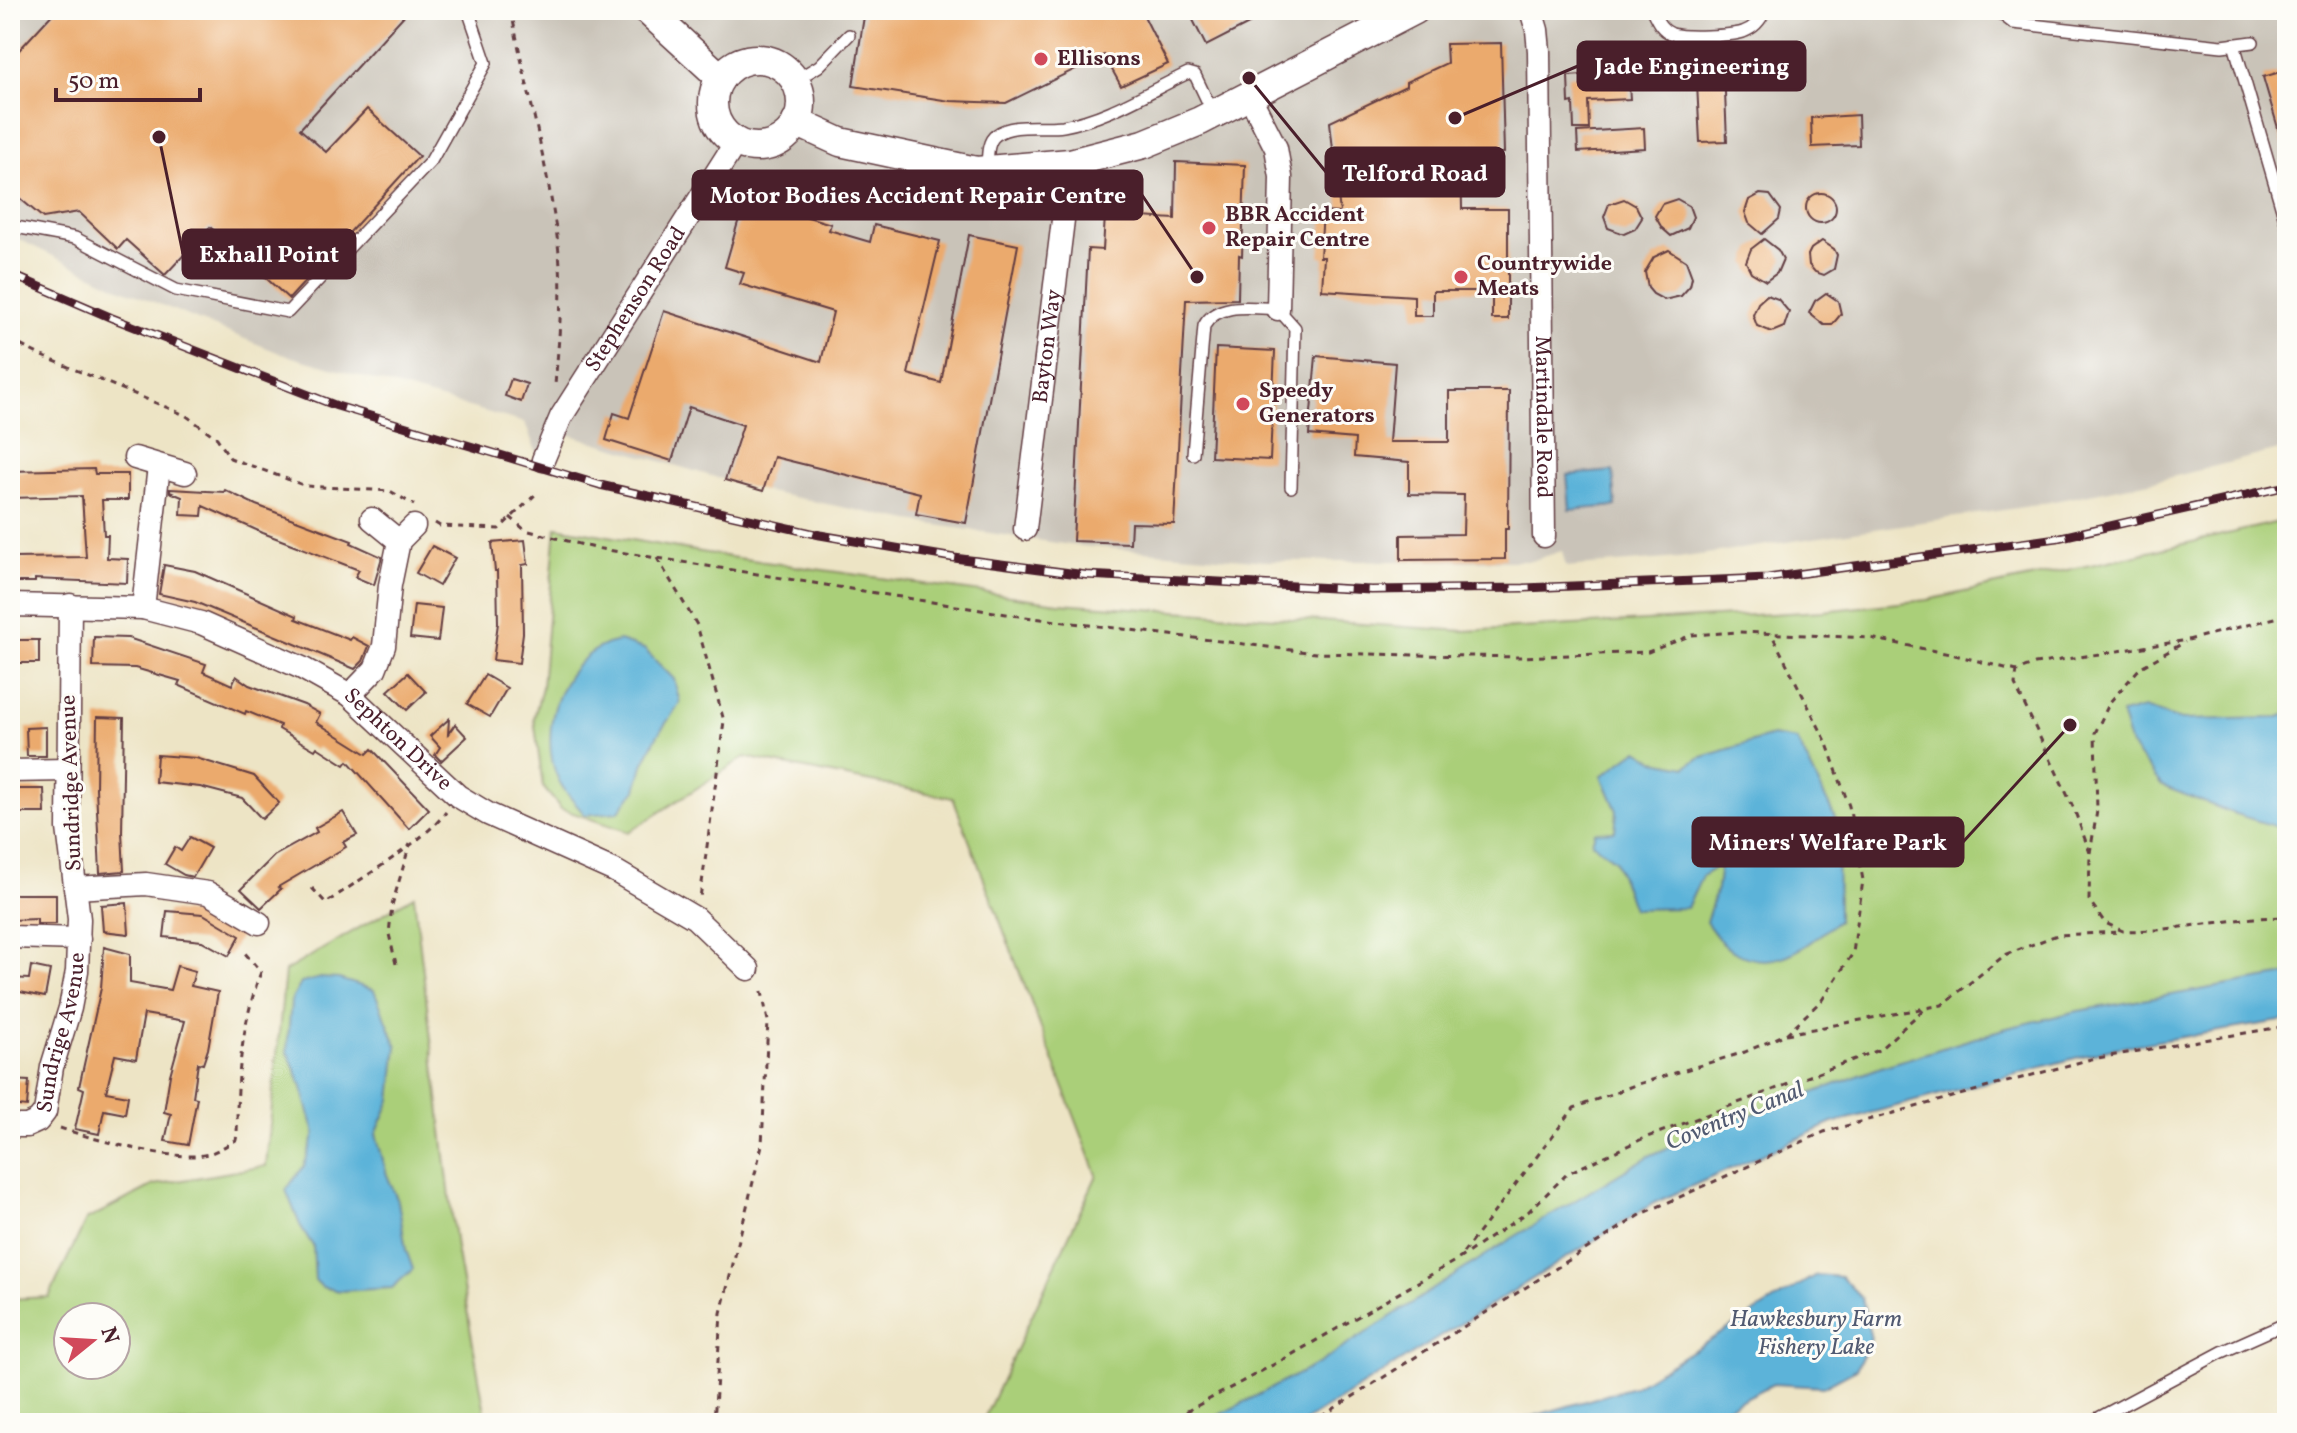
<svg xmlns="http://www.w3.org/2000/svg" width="2297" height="1433" font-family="Vollkorn,serif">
<rect width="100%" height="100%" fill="#fdfcf7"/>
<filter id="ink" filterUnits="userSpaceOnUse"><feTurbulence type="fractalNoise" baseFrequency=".0125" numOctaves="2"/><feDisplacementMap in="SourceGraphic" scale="16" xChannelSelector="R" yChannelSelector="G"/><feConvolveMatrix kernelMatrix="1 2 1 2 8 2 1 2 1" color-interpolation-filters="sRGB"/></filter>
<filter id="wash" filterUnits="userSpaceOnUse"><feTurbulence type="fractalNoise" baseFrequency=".006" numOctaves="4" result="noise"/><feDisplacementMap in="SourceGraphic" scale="32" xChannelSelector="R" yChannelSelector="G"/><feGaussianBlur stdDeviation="1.8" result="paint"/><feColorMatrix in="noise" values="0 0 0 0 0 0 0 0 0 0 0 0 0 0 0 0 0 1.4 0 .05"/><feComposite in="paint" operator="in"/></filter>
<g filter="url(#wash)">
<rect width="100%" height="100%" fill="#ede4c5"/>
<path fill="#c9c3b8" d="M10 10H2287V448L2160 480 2024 507 1679 558 1566 567 1562 551 1531 561H1267L1070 545 910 521 763 491 567 434 554 460 537 455 525 423 282 354 117 287 10 235Z"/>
<g fill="#aacf79" stroke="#7a7752" stroke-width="2" fill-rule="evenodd">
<path d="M2287 520V999L1751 1138 1258 1423H982L1097 1175 953 798 745 757 629 832 561 809 543 787 534 718 542 687 556 527 730 557 1059 603 1464 631 1823 611 1927 600 2123 558Z"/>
<path d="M414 896 456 1248 487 1423H10V1299L49 1297 86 1220 154 1185 266 1166 285 971ZM68 1317H116V1365H68Z"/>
</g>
<g fill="#5cb3d9" stroke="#536982" stroke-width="2">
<path d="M1613 471 1616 506 1570 510 1567 475Z"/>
<path d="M619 641 644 649 674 679 680 703 657 736 643 765 636 790 618 812 585 815C576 804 566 794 559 781 535 732 562 651 619 641Z"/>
<path d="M2144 708 2181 720 2277 718 2287 714V830L2232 813 2162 786 2131 746 2121 714Z"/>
<path d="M1772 736 1797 740 1837 822 1838 921C1805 946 1775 976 1731 950 1721 945 1713 931 1706 922L1717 888 1720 865 1702 876 1687 908 1633 909 1615 860 1592 843 1595 832 1615 831 1617 811 1602 776 1638 750 1656 761 1686 767 1699 758Z"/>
<path d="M2287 975V1020L2109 1049 1833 1123 1654 1203 1302 1423H1204L1318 1364 1509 1240 1651 1155 1733 1120 1779 1106 1881 1067 2007 1028 2078 1011Z"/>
<path d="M320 978 339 979 374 990 397 1046 391 1100 376 1134 387 1175 398 1201 406 1250 413 1269 392 1288 340 1291 322 1287 315 1280 313 1246 300 1225 286 1190 304 1166 315 1134 301 1084 287 1051 291 1001 301 983Z"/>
<path d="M1816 1275 1841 1277 1862 1298 1871 1339 1856 1369 1823 1387 1773 1384 1696 1423H1510L1633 1387Z"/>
</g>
<g id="blocks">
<g fill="#ebaa6d">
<path d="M56 10H409L300 129 326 152 367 109 419 156 289 299 210 227 165 275 126 240 118 249 79 212 43 218 10 190V60Z"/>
<path d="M865 10H1141L1168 64 1121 86 1104 55 1006 103 950 101 853 86Z"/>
<path d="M1188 10H1276L1206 46Z"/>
<path d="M1501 43 1504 153H1461L1462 209H1508V319H1492V291H1433V316H1414V296L1322 290 1324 257H1320L1323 212 1340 213 1330 122 1406 86V82L1447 63 1446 44Z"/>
<path d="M1723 44 1727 141 1700 142 1695 45Z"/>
<path d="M2287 70V144L2283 145 2263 77Z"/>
<path d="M1628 72 1630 99 1588 101 1589 129H1574L1573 102 1569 103 1568 76Z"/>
<path d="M1858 115 1859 145 1812 147 1811 118Z"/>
<path d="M1644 128 1645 148 1578 152 1577 132Z"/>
<path d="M1176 162 1245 165 1242 256 1239 255 1238 299 1186 300 1174 524 1131 523 1130 543 1073 541 1088 249 1103 250 1105 215 1175 219Z"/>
<circle cx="1821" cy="208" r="15"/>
<path d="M1760 194 1770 195 1781 210 1779 219 1762 234 1749 223 1745 212 1749 200Z"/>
<path d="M745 198 831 224 829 230 870 242 874 225 940 241 908 374 941 383 969 235 1018 245 966 523 916 514 920 493 774 457 763 491 725 480 743 425 689 407 672 461 606 440 614 413 629 418 664 311 821 362 833 312 740 284 744 273 725 267Z"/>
<path d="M1624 199 1636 206 1642 218 1635 229 1624 234 1608 228 1604 217 1609 204Z"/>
<path d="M1677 199 1689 206 1693 217 1688 228 1671 236 1662 228 1655 216 1662 204Z"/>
<path d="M1764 239 1778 250 1783 259 1777 273 1766 281 1751 272 1746 262 1751 249Z"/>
<path d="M1822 241 1834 249 1837 255 1834 269 1824 275 1815 272 1809 265 1808 255 1811 249Z"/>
<path d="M1669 250 1686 261 1692 277 1690 286 1681 296 1664 300 1653 294 1648 288 1645 272 1654 257Z"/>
<path d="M1826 293 1838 301 1841 314 1832 325H1824L1809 313 1815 301Z"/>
<path d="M1767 295 1778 299 1789 312 1784 327 1772 332 1757 326 1753 315 1758 303Z"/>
<path d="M1216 348 1275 351 1270 460 1211 457Z"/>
<path d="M1316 356 1395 363 1389 442H1449V391H1509L1508 529H1505V559L1401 560V535L1463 534 1464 495 1409 494V462L1354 457 1355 439 1309 435Z"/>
<path d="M511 379 527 384 521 402 505 396Z"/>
<path d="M94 469 95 474H128V500H102L104 535H108L107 558 128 559 127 583 35 579V582H12V558L86 557 82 496 10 498V471Z"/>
<path d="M170 489 224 492 225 490 256 505 352 541 351 543 382 557 374 585 355 577 359 570 263 533 203 506 202 516 181 515 182 497 170 492Z"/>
<path d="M525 540 528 564 522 565 523 633 519 663 493 660 498 623 497 571H495L492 543Z"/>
<path d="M432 546 455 558 439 586 416 573Z"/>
<path d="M164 565 195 571 297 616 296 619 350 640 352 637 369 646 363 661 355 669 195 602 159 594Z"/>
<path d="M414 605 442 608 438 641 410 638Z"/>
<path d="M94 637 128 638 206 664 203 672 232 685 236 676 249 685 304 705 320 714 316 722 367 754 372 749 429 809 409 829 348 761 345 765 317 747 315 750 279 729 280 725 246 711 245 714 178 685 180 681 135 668 93 667Z"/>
<rect x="16" y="640" width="23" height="23"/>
<path d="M408 673 426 692 407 710 388 691Z"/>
<path d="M485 675 507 688 490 717 467 704Z"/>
<path d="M97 717 124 718 122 832 124 871 100 873 96 788Z"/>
<path d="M449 719 448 734 455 724 467 737 441 761 435 755 440 747 430 736Z"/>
<path d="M46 727V756H27L26 728Z"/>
<path d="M157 755 196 758 254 776 279 803 262 819 242 798 200 787 155 782Z"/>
<path d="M11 789H44L45 813H11Z"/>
<path d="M343 812 357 835 343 842 346 847 278 887 281 889 261 908 241 889 274 856 317 832 315 828Z"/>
<path d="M190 837 210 848 193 877 184 875 165 864 175 847 181 851Z"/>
<path d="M10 894H56V924H37V919L10 920Z"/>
<path d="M127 903 129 934 103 931 101 905Z"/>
<path d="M167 911 203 914 240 936 229 956 202 941 164 937Z"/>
<path d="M104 947 130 954V983L170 990 177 966 195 971 191 986 218 992 208 1049 203 1064 198 1063 193 1097 197 1098 188 1145 165 1141 171 1114 164 1112 170 1075 185 1021 144 1014 136 1059 115 1055 106 1092 128 1096 125 1114 104 1110 99 1134 75 1129 84 1089 79 1087 101 988Z"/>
<path d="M31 966 50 970 45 997 10 990V978L29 979Z"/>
<path d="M10 1080 29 1081 27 1107 10 1105Z"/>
</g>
</g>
</g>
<g filter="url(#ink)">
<use href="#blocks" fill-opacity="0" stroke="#623d42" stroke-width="2"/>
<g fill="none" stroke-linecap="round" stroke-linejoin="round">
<g stroke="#623d42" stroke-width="14">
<g id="service">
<path d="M1652 10C1657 20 1661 30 1672 34 1684 38 1731 36 1743 32 1754 28 1761 20 1765 10"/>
<path d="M1996 10 2013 23 2222 46 2253 42"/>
<path d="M2234 44 2287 226"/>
<path d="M794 81 819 66 849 35"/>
<path d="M987 169C988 159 986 142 996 135 1013 122 1043 129 1063 126 1109 118 1147 92 1188 73L1195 75 1213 113"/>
<path d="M10 226 75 238 176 290 288 312 431 161 486 63 468 10"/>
<path d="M1193 454 1204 326C1217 301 1254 308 1278 309L1295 328 1291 487"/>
<path d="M2089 1423 2222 1352 2287 1323"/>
</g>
</g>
<g stroke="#623d42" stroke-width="25">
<g id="minor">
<path id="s1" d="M1531 10 1537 30 1539 51 1544 536"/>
<path d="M1249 95 1276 148 1281 177 1278 309"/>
<path d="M135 458 185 473"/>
<path id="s2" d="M543 460 561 417 736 142"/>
<path d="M372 519 399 541"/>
<path id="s3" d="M1025 529 1070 163"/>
<path id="s4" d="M10 605 143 608 201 623 302 668 350 695 458 796 488 814 615 871 695 918 748 969"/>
<path d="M143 608 159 466"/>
<path d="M350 695 375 669 384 646 390 585 399 541 414 526"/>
<path d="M10 771 67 770"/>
<path d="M75 888 146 884 208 893 259 923"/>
<path d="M10 937 79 939"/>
<path id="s5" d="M10 1126H27L38 1121 45 1112 52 1067 70 1008 77 971 79 919 68 828 70 605"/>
</g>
</g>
<g stroke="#623d42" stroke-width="31">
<g id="tertiary">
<path d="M647 10 721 78"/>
<circle cx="757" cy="103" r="44"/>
<path d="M796 122 840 142 976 171 1070 163 1144 144 1200 121 1415 10"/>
</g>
</g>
<g stroke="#623d42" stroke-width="3" stroke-dasharray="6 6" stroke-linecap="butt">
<path d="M511 10C526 88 548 165 558 244 564 292 559 338 555 385"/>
<path d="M10 340 42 356 185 415 217 438 230 458 306 486 390 491 414 505"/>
<path d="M510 517 525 530 595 548 1025 617 1316 653 1520 657 1648 652 1692 635 1739 632 1870 638 1955 655 2017 671"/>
<path d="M435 523 440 526 499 529 536 494"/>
<path d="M657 558 697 625 724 721 700 898"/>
<path d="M2287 615 2188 640 2035 664 2017 671 2015 685 2074 809 2090 853 2089 900 2105 923 2123 931 2157 930 2254 918 2287 917"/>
<path d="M2090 853 2097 811 2095 733 2110 702 2141 667 2185 642"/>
<path d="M312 888 326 903C358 880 424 842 446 812"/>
<path d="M396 964 389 934 392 905 410 844"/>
<path d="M1786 1034 1942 1005 2005 955 2057 935 2122 932"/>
<path d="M60 1128C93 1139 176 1163 208 1154 218 1151 227 1145 236 1140 238 1129 237 1120 237 1109 239 1061 244 1017 261 972L244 952"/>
<path d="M1463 1253 1574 1108 1635 1085 1745 1052 1786 1034 1822 1000 1853 953 1863 880 1849 806 1826 741 1771 633"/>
<path d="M714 1423 721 1313 762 1145 768 1021 761 987"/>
<path d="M1165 1423 1284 1359 1460 1258 1528 1212 1568 1173 1642 1139 1879 1050 1924 1009"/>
<path d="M1311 1423 1642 1214 1824 1132 2091 1059 2287 1026"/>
</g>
<use href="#service" stroke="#fff" stroke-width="11"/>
<use href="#minor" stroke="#fff" stroke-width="22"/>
<use href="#tertiary" stroke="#fff" stroke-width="28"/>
<g stroke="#4a1f2b" stroke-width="9">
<path id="rail" d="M10 274 112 318 337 406 600 485 820 535 954 558 1086 575 1371 590 1524 588 1768 578 2057 538 2287 486"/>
</g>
<use href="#rail" stroke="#fdfcf7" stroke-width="6" stroke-dasharray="18" stroke-linecap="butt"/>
</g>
</g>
<g fill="#d1495b" stroke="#fdfcf7" stroke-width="3">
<circle cx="1041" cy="59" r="8"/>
<circle cx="1209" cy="228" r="8"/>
<circle cx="1461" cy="277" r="8"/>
<circle cx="1243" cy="404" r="8"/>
</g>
<g text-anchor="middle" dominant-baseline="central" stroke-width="6" stroke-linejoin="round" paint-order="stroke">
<g font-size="22" font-weight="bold" fill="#4a1f2b" stroke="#fdfcf7" text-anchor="start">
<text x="1057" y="59">Ellisons</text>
<text x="1225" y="215">BBR Accident<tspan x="1225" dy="25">Repair Centre</tspan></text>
<text x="1477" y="264">Countrywide<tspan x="1477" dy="25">Meats</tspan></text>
<text x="1259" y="391">Speedy<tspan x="1259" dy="25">Generators</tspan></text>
</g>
<g font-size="22" fill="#4a1f2b" stroke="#fdfcf7">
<text stroke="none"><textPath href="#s2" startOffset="186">Stephenson Road</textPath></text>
<text stroke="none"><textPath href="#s3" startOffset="184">Bayton Way</textPath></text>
<text stroke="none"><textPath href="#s1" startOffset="408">Martindale Road</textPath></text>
<text stroke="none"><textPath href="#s4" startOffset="424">Sephton Drive</textPath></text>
<text transform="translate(72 783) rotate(-92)">Sundridge Avenue</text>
<text stroke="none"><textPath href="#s5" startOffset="122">Sundrige Avenue</textPath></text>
</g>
<g font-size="24" font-style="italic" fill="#515a71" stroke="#fdfcf7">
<text transform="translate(1735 1117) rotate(-22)">Coventry Canal</text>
<text x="1816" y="1320">Hawkesbury Farm<tspan x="1816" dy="28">Fishery Lake</tspan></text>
</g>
</g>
<path fill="none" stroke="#4a1f2b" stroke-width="3" d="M1455 118L1578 66M1249 78L1326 172M1197 277L1142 195M159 137L183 254M2070 725L1963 842"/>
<g fill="#4a1f2b" stroke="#fdfcf7" stroke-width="3">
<circle cx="1455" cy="118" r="8"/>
<circle cx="1249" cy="78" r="8"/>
<circle cx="1197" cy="277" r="8"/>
<circle cx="159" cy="137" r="8"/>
<circle cx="2070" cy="725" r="8"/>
</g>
<g fill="#4a1f2b" stroke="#4a1f2b" stroke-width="3">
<rect x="1578" y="42" width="227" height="48" rx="8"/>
<rect x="1326" y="148" width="178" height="48" rx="8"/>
<rect x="693" y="171" width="449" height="48" rx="8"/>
<rect x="183" y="230" width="172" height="48" rx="8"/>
<rect x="1693" y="818" width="270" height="48" rx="8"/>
</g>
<g font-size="24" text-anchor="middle" font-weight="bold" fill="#fff">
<text x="1692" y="74">Jade Engineering</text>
<text x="1415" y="181">Telford Road</text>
<text x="918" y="203">Motor Bodies Accident Repair Centre</text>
<text x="269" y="262">Exhall Point</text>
<text x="1828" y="850">Miners' Welfare Park</text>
</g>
<rect width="2297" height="1433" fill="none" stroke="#fdfcf7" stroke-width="40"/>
<g transform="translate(92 1341) rotate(72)"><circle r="38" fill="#fdfcf7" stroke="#b5a4a5" stroke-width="2"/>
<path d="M0-6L14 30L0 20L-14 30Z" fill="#d1495b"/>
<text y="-12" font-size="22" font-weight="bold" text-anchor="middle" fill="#4a1f2b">N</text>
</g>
<path d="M56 88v12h144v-12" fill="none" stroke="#4a1f2b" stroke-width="4"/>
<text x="68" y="88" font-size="24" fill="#4a1f2b" stroke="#fdfcf7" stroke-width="6" paint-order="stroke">50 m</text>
</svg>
